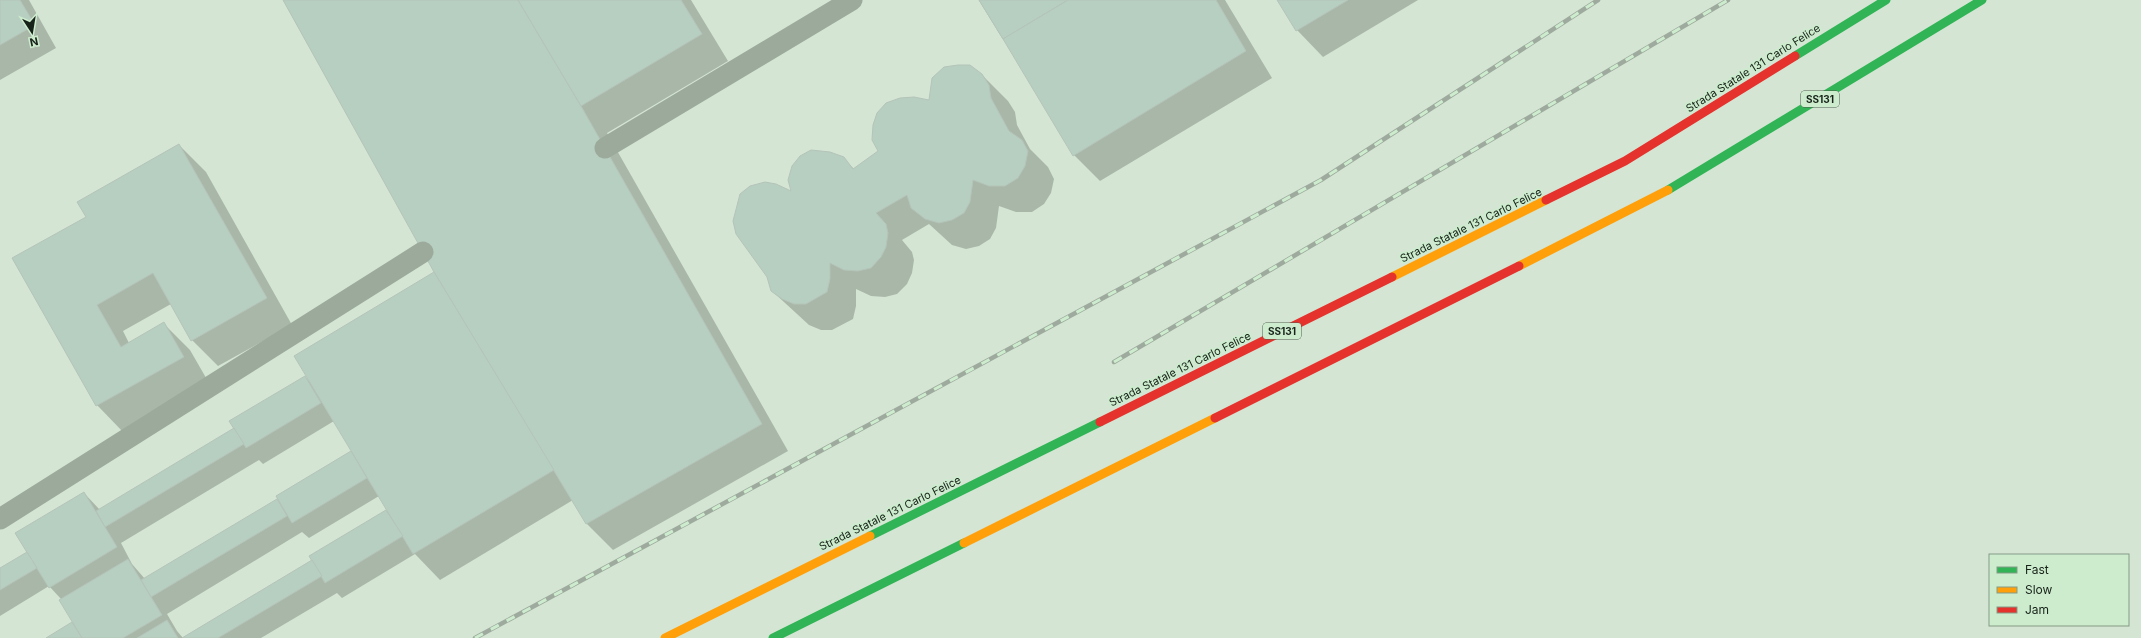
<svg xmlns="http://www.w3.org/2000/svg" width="2141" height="638" font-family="Inter,sans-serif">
<rect width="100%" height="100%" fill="#d4e5d4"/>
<g fill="#0003" fill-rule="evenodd">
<path d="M0 0H29L56 48 0 80Z"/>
<path d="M283 0H691L728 61 607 133 788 451 613 550 587 524 573 500 440 580 415 554 342 598 337 593 261 638H184L313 560 310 556 388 510 379 496 309 538 302 532 167 614 177 631 183 638H48L74 622 62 600 49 586 0 616V570L28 552 84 493 100 510 235 428 305 377 309 381 435 272ZM334 421 352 451 277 497 279 499 145 579 132 564 121 543 259 460 263 464Z"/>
<path d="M981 0H1225L1272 78 1100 181 1074 155Z"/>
<path d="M1278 0H1418L1323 57 1297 30Z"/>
<path d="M981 74 1008 101 1015 112 1017 125 1030 149 1048 167 1054 179 1051 193 1044 204 1032 212H1016L999 206 996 228 990 239 979 246 966 249 952 245 929 224 902 240 912 252 914 260 912 273 907 284 897 294 885 297 871 296 856 289V306L853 319 832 330H821L809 325 772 291 768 276 792 193 843 158 854 169 879 152 930 101Z"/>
<path d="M179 145 206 172 292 325 218 366 192 340 171 304 123 331 129 343 164 324 190 350 209 383 123 432 97 405 87 217Z"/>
</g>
<g fill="#b7cfc0" stroke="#b5c4b9">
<path d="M0 0H20L35 25 0 45Z"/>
<path d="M283 0H518L581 106 762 424 586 524 434 272Z"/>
<path d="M518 0H681L702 34 581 106Z"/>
<path d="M979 0H1010L1025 26 1003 39Z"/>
<path d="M979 0H1068L1003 39Z"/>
<path d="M1068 0H1216L1246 51 1073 156 1003 39Z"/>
<path d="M1277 0H1348L1296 31Z"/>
<path d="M958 65H970L982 74 989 85 991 98 1009 131 1022 140 1028 151 1025 166 1018 178 1005 186H989L973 180 970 202 964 213 952 220 939 223 925 219 911 208 907 195 876 213 886 224 888 233 886 247 881 257 871 268 858 271 844 270 830 263V279L827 292 806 304H794L782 299 771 291 767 277 736 234 733 221 740 194 750 186 765 182 776 184 791 191 788 180 792 166 800 156 811 150 830 152 844 157 853 169 878 151 872 140 873 125 877 113 886 103 900 98 914 97 929 100 932 78 944 67Z"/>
<path d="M179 144 267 298 191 341 153 273 97 305 121 347 164 322 184 357 96 406 12 258 86 217 77 202Z"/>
<path d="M434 272 554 470 413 554 294 356Z"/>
<path d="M305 376 321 403 246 448 229 421Z"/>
<path d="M234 428 244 444 105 527 96 511Z"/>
<path d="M351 451 367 478 292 523 276 496Z"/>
<path d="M84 492 117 547 49 588 15 533Z"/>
<path d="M277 499 287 516 151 597 141 580Z"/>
<path d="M386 510 403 536 325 583 309 556Z"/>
<path d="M27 552 37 568 0 590V568Z"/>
<path d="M128 559 162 615 123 638H82L59 600Z"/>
<path d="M312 560 322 576 218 638H182Z"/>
<path d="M167 620 178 638H137Z"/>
<path d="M72 622 82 638H46Z"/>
</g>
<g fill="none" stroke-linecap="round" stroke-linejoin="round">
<g stroke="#9caa9c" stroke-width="21">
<path d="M605 148 852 0"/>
<path d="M0 519 423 252"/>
</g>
<g stroke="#30b455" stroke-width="9">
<path d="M1795 56 1886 0"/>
<path d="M1668 190 1982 0"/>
<path d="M870 536 1100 422"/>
<path d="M773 638 964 543"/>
</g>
<g stroke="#ff9f0a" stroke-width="9">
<path d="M1519 266 1668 190"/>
<path d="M1392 277 1546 200"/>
<path d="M964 543 1215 418"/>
<path d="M665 638 870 536"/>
</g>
<g stroke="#e5322d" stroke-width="9">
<path d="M1546 200 1625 161 1795 56"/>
<path d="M1215 418 1519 266"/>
<path d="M1100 422 1392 277"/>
</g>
<g stroke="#9daa9d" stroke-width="4.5">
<g id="rail">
<path d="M1114 362 1728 0"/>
<path d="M475 638 1321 180 1598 0"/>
</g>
</g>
<use href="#rail" stroke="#cdecce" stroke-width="3" stroke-dasharray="9" stroke-linecap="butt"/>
</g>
<g text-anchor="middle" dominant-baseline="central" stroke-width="3.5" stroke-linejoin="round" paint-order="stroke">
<g fill="#cdecce" stroke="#4e5f4f" stroke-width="1">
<rect x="1801" y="91" width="38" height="16" rx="3"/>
<rect x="1263" y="323" width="38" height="16" rx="3"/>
</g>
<g font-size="10" font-weight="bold" fill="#172218">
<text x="1820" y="99">SS131</text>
<text x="1282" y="331">SS131</text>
</g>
<g font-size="11" fill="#172218" stroke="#cdecce">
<text transform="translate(1753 68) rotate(-32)">Strada Statale 131 Carlo Felice</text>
<text transform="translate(1471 225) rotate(-26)">Strada Statale 131 Carlo Felice</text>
<text transform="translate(1180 369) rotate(-26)">Strada Statale 131 Carlo Felice</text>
<text transform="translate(890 513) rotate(-26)">Strada Statale 131 Carlo Felice</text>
</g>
</g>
<rect x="1989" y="554" width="140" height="72" fill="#cdecce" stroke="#849b85"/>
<rect x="1997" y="567" width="20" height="6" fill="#30b455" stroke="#849b85"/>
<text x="2025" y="574" font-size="12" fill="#172218">Fast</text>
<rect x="1997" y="587" width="20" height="6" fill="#ff9f0a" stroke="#849b85"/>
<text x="2025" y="594" font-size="12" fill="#172218">Slow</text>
<rect x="1997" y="607" width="20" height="6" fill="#e5322d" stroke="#849b85"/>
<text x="2025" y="614" font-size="12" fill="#172218">Jam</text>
<g transform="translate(32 32) rotate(168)" stroke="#cdecce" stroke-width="3" paint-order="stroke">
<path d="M0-3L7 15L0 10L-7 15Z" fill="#172218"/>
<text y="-6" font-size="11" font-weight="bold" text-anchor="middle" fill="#172218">N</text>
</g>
</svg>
